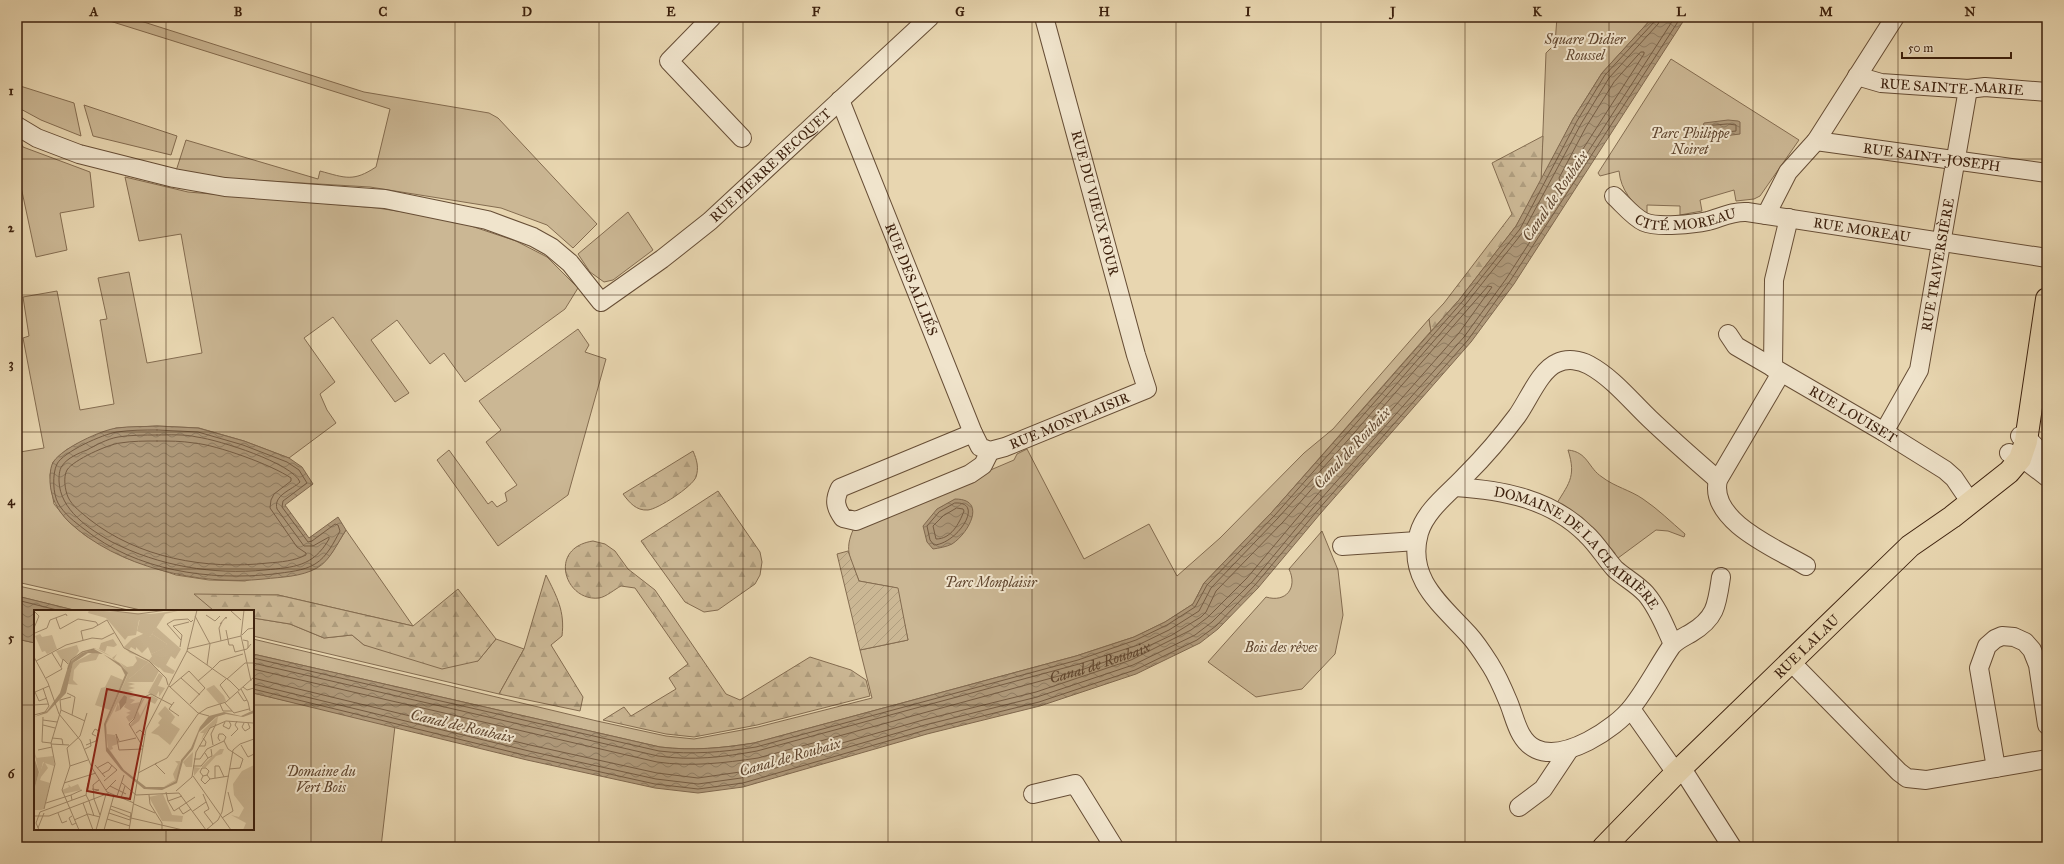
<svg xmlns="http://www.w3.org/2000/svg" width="2064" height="864" font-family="'IM FELL Great Primer',serif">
<defs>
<pattern id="forest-firs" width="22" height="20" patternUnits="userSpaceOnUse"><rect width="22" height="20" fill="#cbb794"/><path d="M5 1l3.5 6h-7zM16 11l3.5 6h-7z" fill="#af9d7e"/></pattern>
<pattern id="garden-furrows" width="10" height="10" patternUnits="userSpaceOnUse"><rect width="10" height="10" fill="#cbb794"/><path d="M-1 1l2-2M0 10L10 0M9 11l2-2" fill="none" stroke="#af9d7e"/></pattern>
<pattern id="water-waves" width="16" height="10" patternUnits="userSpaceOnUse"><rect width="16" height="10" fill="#ae9879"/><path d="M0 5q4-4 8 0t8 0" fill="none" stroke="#8f7c62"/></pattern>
</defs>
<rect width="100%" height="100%" fill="#e8d6b0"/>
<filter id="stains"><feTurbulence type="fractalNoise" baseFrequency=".005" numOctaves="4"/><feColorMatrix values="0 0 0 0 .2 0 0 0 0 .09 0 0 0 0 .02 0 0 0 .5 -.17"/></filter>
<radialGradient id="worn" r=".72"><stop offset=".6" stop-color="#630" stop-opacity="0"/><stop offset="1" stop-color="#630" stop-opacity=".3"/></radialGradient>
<g fill="#cbb794" stroke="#846c50">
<path d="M97 17H128L364 92 489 113 498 118 597 224 573 248 547 225 501 208 370 187 233 179 176 171 186 140 318 179 320 171C346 178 353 182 376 167L390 109Z"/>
<path d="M1557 17H1653L1602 73 1573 119 1541 181 1546 53 1555 44Z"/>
<path d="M1671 59 1799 140 1760 196 1754 199 1736 201 1734 190 1700 200 1702 211 1680 215V206L1647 205V215C1632 202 1621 191 1619 171L1600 176 1598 173Z"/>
<path d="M17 85 74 103 81 136 41 120 17 107Z"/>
<path d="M84 105 177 136 171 155 93 136Z"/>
<path d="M17 136 19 138 23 147 90 172 94 207 60 213 67 250 36 257 17 168Z"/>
<path d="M125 177 188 192 377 208 450 219 516 241 547 257 578 288 565 309 465 382 444 353 430 364 397 320 371 340 409 393 395 402 333 317 304 338 335 382 320 394 327 410 336 423 289 458 244 441 199 428 157 426 116 428 77 444 66 450 53 462 50 475 51 487 54 504 68 521 86 536 126 558 176 575 209 580 245 581 331 554 346 530 413 626 278 595H239L213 610 218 611H145L17 582V433L20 452 44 448 23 338 29 336 23 297 57 291 80 410 114 404 100 320 107 319 98 278 129 272 147 363 202 353 181 234 139 241Z"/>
<path d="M628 212 653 250 613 280 604 282 590 272 578 254Z"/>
<path d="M1429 319 1431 331 1272 512 1204 583 1193 604 1165 622 1134 637 1076 656 754 743C722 748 693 751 660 747L253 654V639L597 721 666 736 694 739 758 727 872 698 860 650 908 640 897 588 859 581C851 560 843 551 854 528L1014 460 1017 454 1027 449 1084 559 1149 524 1177 576 1220 538 1304 453 1333 429Z"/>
<path d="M578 329 589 345 585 352 606 359 568 495 498 546 437 460 449 450 488 504 492 501 497 507 507 501 505 493 517 485 486 442 501 430 479 401Z"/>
<path d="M1568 450C1588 452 1588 468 1602 477 1615 487 1630 490 1643 499 1658 509 1671 522 1685 534L1684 537 1668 531 1656 530 1614 561 1615 553 1591 526 1578 515 1573 521 1554 508C1568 484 1577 478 1568 450Z"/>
<path d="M1322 531 1338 570 1343 615 1335 654 1302 689 1256 697 1208 662 1266 597C1286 603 1298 588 1289 569Z"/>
<path d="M17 584 23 587 133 611H77L17 596Z"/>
<path d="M253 618 290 624 324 638 352 635 364 645 478 661 496 639 524 649 499 694 253 636Z"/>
<path d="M17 639 35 643V829H253V693L395 726 381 847H17Z"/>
</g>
<g fill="url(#forest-firs)" stroke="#846c50">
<path d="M1543 136 1541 181 1516 226 1459 300 1431 331 1429 319 1444 303 1512 214 1492 163Z"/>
<path d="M693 451C697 460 699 468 696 477 692 487 658 509 648 510 636 511 629 502 623 494Z"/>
<path d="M718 491 760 552 762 562 760 575 755 584 718 610 704 612 685 602 641 541Z"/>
<path d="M593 541 605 544 615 551 628 569 655 590 726 694 740 700 810 657 851 670 866 680 870 696 757 725 694 737 666 734 603 720 624 707 631 716 676 689 669 678 688 664 635 588 621 586C615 589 606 597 599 598 565 602 547 548 593 541Z"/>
<path d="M546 575C557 597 565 611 562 636L551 645 583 697 580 711 499 694 524 649Z"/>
<path d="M458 589 496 639 478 661 442 669 364 645 352 635 324 638 290 624 253 618V611L213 610 194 594 278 595 413 626Z"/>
</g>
<path fill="url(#garden-furrows)" stroke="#846c50" d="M848 551 859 581 898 588 908 640 860 650 837 554Z"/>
<g fill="url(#water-waves)" stroke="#80684e">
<path d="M1653 17H1686L1514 284 1471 342 1320 514 1258 588 1218 629 1200 643 1136 674 1040 706 927 734 743 787 698 793 655 788 527 760 253 693V654L660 747C693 751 722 748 754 743L1076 656 1134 637 1165 622 1193 604 1204 583 1272 512 1341 434 1459 300 1516 226 1573 119 1602 73Z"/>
<path d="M1728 120 1738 121 1740 122V134L1716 137 1703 136 1702 128 1704 123Z"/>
<path d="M157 426 198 428 244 441 289 458 302 467 313 484 285 505 309 538 338 517 346 530C338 542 330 561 317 568 301 577 281 577 264 579 199 586 117 567 69 522 57 510 51 498 50 482 50 476 50 466 54 461 63 448 101 430 117 428 130 426 144 427 157 426Z"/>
<path d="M955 499C988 499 968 534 952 544 946 547 939 548 933 549L927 542 923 526 937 509Z"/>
<path d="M17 596 78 611H35V643L17 639Z"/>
</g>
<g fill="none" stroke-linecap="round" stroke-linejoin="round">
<g stroke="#755c43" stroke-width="1">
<path d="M1641 52H1644V54L1563 180 1560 181 1559 178 1586 127 1614 82Z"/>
<path d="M1728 124 1736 125V131L1716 133 1706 132 1707 126Z"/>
<path d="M157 430 198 432 243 445 287 462 299 470 307 483 283 501 282 507 308 542 312 541 335 524 338 525 340 531C334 542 327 557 315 564 304 571 287 572 274 574 209 581 137 571 84 529 75 522 64 514 58 503 53 494 52 474 57 464 63 452 103 434 117 432 130 430 144 430 157 430Z"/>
<path d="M157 435C170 435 184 434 197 437 219 440 292 463 300 482 292 490 273 495 277 509L304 546H313L329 537V539C313 567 294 567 265 570 213 575 159 566 112 542 89 529 60 510 59 481 59 477 59 470 62 466 67 458 79 453 87 450 96 445 107 439 118 437 130 435 144 435 157 435Z"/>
<path d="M157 441C169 441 182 441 194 443 217 445 272 465 291 478V481L274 494 271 500 270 508 297 547 306 553V555C294 561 281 562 268 563 206 570 138 558 89 519 82 513 72 506 68 497 65 490 63 477 67 470 73 460 109 444 120 443 132 441 145 441 157 441Z"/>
<path d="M955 503C986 501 957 544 934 545L930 540 927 526 939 512Z"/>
<path d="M957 508 963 509 964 511C959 524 951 539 936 539L933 526 943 516Z"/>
<path d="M17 600 61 611"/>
<path d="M253 658 659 751C692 755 723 752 756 747L1078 660 1136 640 1167 625 1195 607 1207 585 1275 515 1344 437 1462 302 1520 229 1577 121 1605 75 1655 21 1656 17"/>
<path d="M253 663 658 756C692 761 724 757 757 751L1079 664 1138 645 1169 630 1199 611 1211 588 1278 518 1348 440 1465 305 1523 232 1581 124 1609 78 1658 24 1661 17"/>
<path id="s1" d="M253 669 657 762C691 767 724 763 758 758L1081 670 1140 650 1172 635 1201 617 1206 612 1216 591 1283 522 1488 286 1492 287 1459 333 1309 504 1247 578 1208 617 1191 630 1131 660 1036 692 923 720 740 772 698 778 657 773 530 745 253 678"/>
<path d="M253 684 529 751 656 779 698 784 741 778 925 725 1037 697 1133 665 1195 635 1212 622 1252 582 1313 508 1464 337 1506 279 1675 17"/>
<path d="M253 689 528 756 655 784 698 789 743 783 926 730 1039 702 1135 670 1197 640 1216 626 1255 585 1317 511 1468 340 1510 281 1681 17"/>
</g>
<g stroke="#674e36" stroke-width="20">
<g id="minor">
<path d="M712 17 669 61 742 138"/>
<path id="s2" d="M1857 76 1881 83 1968 89 1985 87 2047 92"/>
<path id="s3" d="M840 100 973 433 980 447 990 451 1005 447 1147 389 1136 355 1044 17"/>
<path id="s4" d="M17 126 37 138 79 154 174 178 225 187 385 199 487 220 533 237 551 247 570 263 601 302 662 259 710 221 930 17"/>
<path id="s5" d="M1816 141 2047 173"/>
<path id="s6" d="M1614 196C1623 204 1633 217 1644 222 1658 228 1694 224 1708 221 1722 217 1733 211 1747 212L2047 258"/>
<path d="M1766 215 1788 172 1816 141 1895 17"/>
<path id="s7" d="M1728 334 1736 346 1884 432 1945 470 1954 478 1971 503"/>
<path d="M1773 368 1774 280 1789 218"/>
<path d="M1781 373 1718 480C1708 521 1777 549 1806 566"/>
<path id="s8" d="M1884 432 1919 370 1968 89"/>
<path d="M973 433 840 488C834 500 835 507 843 518L856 521 970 474 983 465 990 451"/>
<path d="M2020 436 2031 442 2047 459"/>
<path d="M2009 453 2030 464 2047 477"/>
<path d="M1718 480C1695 460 1672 440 1650 419 1631 401 1613 378 1589 365 1580 360 1567 358 1557 363 1540 370 1528 401 1517 416 1502 436 1485 456 1467 474 1451 492 1426 509 1419 533 1406 579 1442 605 1469 635 1478 645 1484 655 1491 666 1498 677 1503 689 1508 701 1515 717 1518 741 1536 749 1564 762 1615 729 1632 707 1647 688 1658 666 1671 647 1675 641 1684 637 1691 633 1716 618 1717 605 1721 577"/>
<path id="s9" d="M1455 487C1503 490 1551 499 1586 534 1597 544 1605 558 1615 569 1625 578 1637 584 1646 594 1658 608 1665 627 1673 644"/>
<path d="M1342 546 1417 541"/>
<path d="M1791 662 1899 772 1907 778 1926 780 2047 759"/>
<path d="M1631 709 1676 773"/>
<path d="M1681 767 1732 847"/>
<path d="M1996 768 1979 668 1987 646 1995 639 2002 636 2014 637 2025 642 2032 650 2038 665 2047 725"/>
<path d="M1033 794 1075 784 1114 847"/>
<path d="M1519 807 1543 789 1569 750"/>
</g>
</g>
<g stroke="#3c200d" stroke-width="24">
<g id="major">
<path id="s10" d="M1604 847 1676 773 1910 546 1952 517 2009 472 2020 459 2026 441 2047 299"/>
</g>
</g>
<use href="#minor" stroke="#f0e4cc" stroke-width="18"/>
<use href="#major" stroke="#e8d6b0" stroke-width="22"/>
</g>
<path fill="none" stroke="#3c200d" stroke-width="1" stroke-opacity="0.55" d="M166 17V611M311 17V847M455 17V847M599 17V847M743 17V847M888 17V847M1032 17V847M1176 17V847M1321 17V847M1465 17V847M1609 17V847M1753 17V847M1898 17V847M17 159H2047M17 295H2047M17 432H2047M17 569H2047M17 705H35M253 705H2047M166 829V847"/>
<g text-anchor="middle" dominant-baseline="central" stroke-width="4" stroke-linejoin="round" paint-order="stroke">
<g font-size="14" font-style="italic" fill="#60462f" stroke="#f0e4cc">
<text x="1585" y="39">Square Didier<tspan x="1585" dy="16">Roussel</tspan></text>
<text x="1690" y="133">Parc Philippe<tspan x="1690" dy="16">Noiret</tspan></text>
<text x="991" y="582">Parc Monplaisir</text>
<text x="1281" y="647">Bois des rêves</text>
<text x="321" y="771">Domaine du<tspan x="321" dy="16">Vert Bois</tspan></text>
</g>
<g font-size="14" fill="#3c200d" stroke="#f0e4cc">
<text stroke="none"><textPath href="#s2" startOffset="96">RUE SAINTE-MARIE</textPath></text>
<text stroke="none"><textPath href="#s5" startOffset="117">RUE SAINT-JOSEPH</textPath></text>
<text stroke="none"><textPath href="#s4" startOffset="845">RUE PIERRE BECQUET</textPath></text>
<text transform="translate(1095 203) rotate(75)">RUE DU VIEUX FOUR</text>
<text stroke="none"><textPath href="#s6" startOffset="82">CITÉ MOREAU</textPath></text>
<text stroke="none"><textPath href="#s6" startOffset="261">RUE MOREAU</textPath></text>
<text stroke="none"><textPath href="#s8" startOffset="178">RUE TRAVERSIÈRE</textPath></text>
<text stroke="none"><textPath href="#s3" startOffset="193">RUE DES ALLIÉS</textPath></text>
<text stroke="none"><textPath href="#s7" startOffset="150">RUE LOUISET</textPath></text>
<text stroke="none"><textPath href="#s3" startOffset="470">RUE MONPLAISIR</textPath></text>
<text stroke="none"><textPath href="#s9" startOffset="142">DOMAINE DE LA CLAIRIÈRE</textPath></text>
<text stroke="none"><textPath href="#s10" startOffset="285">RUE LALAU</textPath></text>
</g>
<g font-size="15" font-style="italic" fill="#5e442d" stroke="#f0e4cc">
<text transform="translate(1555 196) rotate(-56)">Canal de Roubaix</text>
<text transform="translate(1352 448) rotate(-47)">Canal de Roubaix</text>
<text stroke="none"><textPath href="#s1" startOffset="871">Canal de Roubaix</textPath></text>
<text transform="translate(462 726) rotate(13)">Canal de Roubaix</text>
<text transform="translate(790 757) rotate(-16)">Canal de Roubaix</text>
</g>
</g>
<g transform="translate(34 610)">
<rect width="220" height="220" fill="#e8d6b0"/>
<path d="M55 0 117 4 148 0 131 4 126 12 122 9 105 10 102 25 94 26 91 30 72 8 54 3ZM111 23 116 27 118 24 133 34 131 38 117 44 114 37 108 43 102 37V40L97 37 95 40 115 50 119 45 120 52 127 55 125 58 108 47 96 43 90 37 98 29ZM43 35 45 41 41 47 49 41 60 38 68 41 78 47 62 39 50 42 35 53 32 70 34 53 27 49 22 41ZM83 44 80 49 92 58 95 63V69L115 52 125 61 119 72H93L101 74 94 76 101 78 94 80 100 82 93 84 101 86 95 88 101 90 96 94 106 92 100 108 95 112 92 107 96 104 92 103 97 101 90 97 92 93 90 85 84 94 86 100 81 102 84 92 72 115 73 124 81 125 84 134 78 136 79 139 76 140 86 155 74 141 72 118V114L94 64 90 58 78 48ZM125 63 129 66 124 76 131 78 125 87V81L122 86 114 83ZM77 65 89 70 76 100 61 95 67 78 71 77ZM180 75 190 86 192 91 185 94 172 79ZM117 85 124 89 121 94 115 91 105 111 97 117 96 115 100 110 105 95 108 90 112 86 104 101 106 106ZM184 106 183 113 175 119 167 130 170 123H166ZM186 139H190L188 144 182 146 172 157H167L160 166V157L166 158ZM0 142 6 155 5 164 10 152H20V156L11 153 14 158 7 167 6 170 16 173 10 199 7 200H0V181L5 162ZM220 155V220H209L212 213 197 205 205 207 210 198 200 185 199 174 208 161ZM34 174 37 177 44 174 47 180 29 184 28 180 35 177ZM129 184 138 205 149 206 148 212 128 211 115 187Z" fill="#cbb794"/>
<path d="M58 43 65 44 62 50 46 53 40 60 39 70 44 75 34 74 39 53ZM101 46 115 52 95 69 92 58 85 52 93 57 99 56 103 51ZM0 138 2 148 19 146 20 152H9L6 164ZM141 151H146V162L142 171 129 177 141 170 139 164 144 154Z" fill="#cbb794"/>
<path d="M122 17 147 39 141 49 137 46 132 55 141 61 139 64 130 62 120 52 117 44 130 38 133 34 118 24ZM6 24 8 27 18 25 23 39 13 44 11 41 8 42 1 26ZM131 96 141 107 137 113 146 119 136 135 124 125 117 123 126 115 124 113 128 108 124 104Z" fill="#cbb794"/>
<path d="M122 7 126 12 116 27 103 21 106 8ZM79 29 83 35 80 37 73 36 71 42 65 39 67 33ZM159 142 158 157H152L149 152Z" fill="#cbb794"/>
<path d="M60 39 85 53 94 63 72 114 73 137 90 160 112 177H130L142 171 147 150 157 138 166 117 175 106 190 102 207 106 220 100V103L209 107 192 104 182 107 165 122 159 139 149 151 143 173 128 180 110 179 87 160 72 141 70 114 91 65 87 57 69 44 54 43 39 53 32 83 13 103 0 107 13 101 26 83 35 53 48 43ZM90 85 93 87 92 93 86 100 85 92ZM0 147 5 162 0 181Z" fill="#ae9879"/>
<path fill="none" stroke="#a38d6f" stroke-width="1" d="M72 0 104 4 133 0M210 0 207 26 217 71M0 1 5 6 0 18M197 1 207 10M172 5 181 11 186 6M161 6 176 34M22 8 26 19 44 9 62 12 64 15M186 14 192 7 193 8H191M192 20 195 35H199L201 42 213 39 217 34M1 23 13 18 16 10 32 4 33 6M208 25 214 19 220 18M49 30 47 21 59 18 73 10 90 38 115 51 132 68 134 75M147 30 133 14 140 10 154 9 157 12 159 10M209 30 214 31V38M187 31 185 18 188 12M146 37 148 25 139 16 155 12M153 39 207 26M153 41 196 71 205 80M0 47 14 73 25 104 47 131 58 158 73 182 100 193M2 51 32 35 58 28 68 29 80 23M173 55 176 34M27 57 29 49 34 54M34 59 37 50 48 42 60 39M178 59 186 51 209 44M12 68 28 59 18 43M147 68 166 85M192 69 186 75 196 89M193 69 211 53H220M164 71 178 59M135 76 164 103 175 106M136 77 155 61 171 78M209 77 213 80 220 78M207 79 214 92 216 101M1 82 5 91 13 88M1 82 15 76M204 82 210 91 213 90M33 83 41 87 38 105M140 92 135 99 145 106M191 93 200 103 215 99M156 94 171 78M186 94 189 101H198M0 95 14 94M27 100 51 111M0 105 11 102 15 96 9 78M9 107 8 132 17 133M9 110 23 112M191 112 189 116 195 119 197 115 195 111M210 113 208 117 211 121 216 118 214 113M9 115 21 118M102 123 106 120 111 125M197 126 204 119 201 115 203 111M18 128 28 129 29 135M85 131 82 124 85 140 109 139M186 131 184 128 185 124H189L192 127 190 131M190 131 194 139 209 149 206 158 195 159M84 132 102 128M17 134 35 135M52 135 62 131 65 121 61 119 58 124 62 126M179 135 177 124 182 114M207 135 214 147 220 144M165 136H171L172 132 169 128M109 137 95 114 100 109 108 88 117 84 138 95M51 139 57 136 56 129M4 140 18 137M171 143 174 148 178 146 177 139M160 149H166L173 139 190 131M121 154 131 164M121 154 133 148 164 104 173 98 192 92 220 67M61 155 71 167M36 156 54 150M159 156H167L174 148M185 156 190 167M63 158 74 152 83 160 70 171M104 163 123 153M68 164 75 160 78 155M159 166 197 220M169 166 166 162 168 158H172L175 161 173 165M181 168V156H185M176 169 171 174 167 170 169 166 173 165 176 169 195 166M30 173 62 163M54 173 52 185 55 191M88 173 102 185 145 183 172 220M76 176 92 184M72 180 82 170M142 181 158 167 162 142 176 118 192 111 219 113M58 182 65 180 58 179M132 182 134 191 148 186M169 184 175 199 170 202 179 214M115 185 116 194 128 213V220M83 186 90 165M87 188 91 176M60 189 59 175 65 170M60 189 66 205M38 190 37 185 48 180M55 191 60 206M134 191 140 201 161 187M12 193 37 185M49 193 59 220M100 194 121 203M145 198 149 204 157 199M10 199 21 154 17 133 27 100 26 90 37 87M76 199 96 207M159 201 172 192M24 203 28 213 33 211M75 203 96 210 97 203 77 196M0 206H15L75 183M38 206 35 208 38 215 42 213M97 208 149 220M188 208 199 201 194 182M73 209 96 216M40 210 54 204 66 207M4 218 10 203M5 220 2 213 6 202 52 185M45 220 28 180 36 156 33 138 46 126 53 103M62 220 72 184M70 220 80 185M95 220 112 119 153 41 163 0M172 220 184 210 188 202 199 140 206 134 220 129"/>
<path fill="#8f2418" fill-opacity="0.15" stroke="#8f2418" stroke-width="2" d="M73 79 116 88 96 189 53 181Z"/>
<rect width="220" height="220" fill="none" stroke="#3c200d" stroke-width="2"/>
</g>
<rect width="2064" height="864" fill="none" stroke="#e8d6b0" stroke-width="44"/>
<path d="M1902 52v6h109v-6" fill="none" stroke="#3c200d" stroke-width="2"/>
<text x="1908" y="52" font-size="12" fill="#3c200d" stroke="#f0e4cc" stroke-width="3" paint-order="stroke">50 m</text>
<rect x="22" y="22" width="2020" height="820" fill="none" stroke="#3c200d" stroke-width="1.5"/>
<g font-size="13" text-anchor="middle" font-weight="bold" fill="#3c200d">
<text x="94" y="16">A</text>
<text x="238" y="16">B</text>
<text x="383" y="16">C</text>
<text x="527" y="16">D</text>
<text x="671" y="16">E</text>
<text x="816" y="16">F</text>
<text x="960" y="16">G</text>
<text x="1104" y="16">H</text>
<text x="1248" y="16">I</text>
<text x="1393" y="16">J</text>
<text x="1537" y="16">K</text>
<text x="1681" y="16">L</text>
<text x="1826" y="16">M</text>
<text x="1970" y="16">N</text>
<text x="11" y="95">1</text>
<text x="11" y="232">2</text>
<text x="11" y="368">3</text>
<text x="11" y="505">4</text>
<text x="11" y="642">5</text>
<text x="11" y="778">6</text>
</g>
<rect width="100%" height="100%" filter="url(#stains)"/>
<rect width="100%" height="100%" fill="url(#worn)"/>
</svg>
